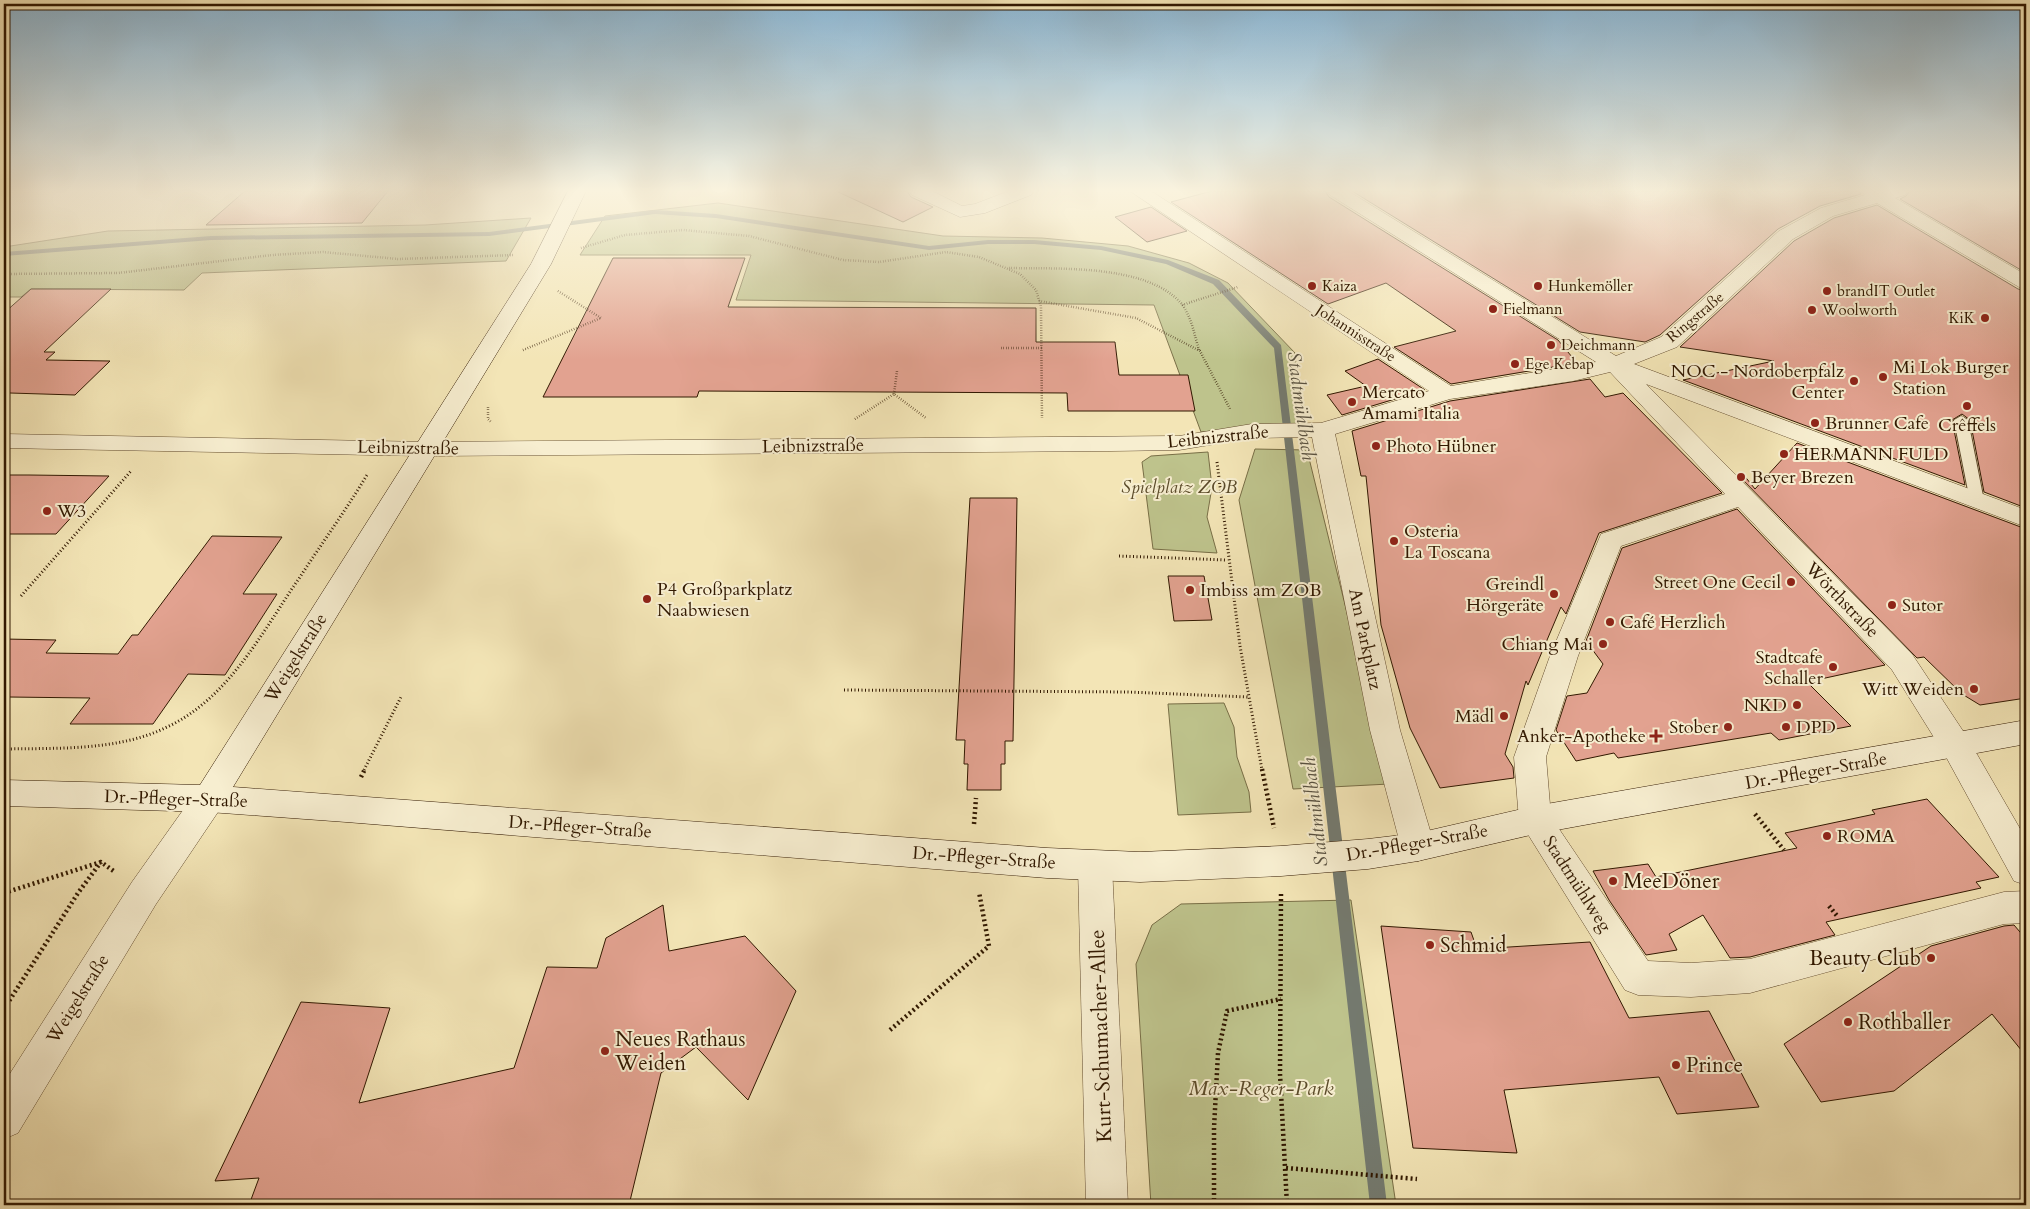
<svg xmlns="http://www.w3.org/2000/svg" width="2030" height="1209" font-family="Cardo,serif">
<rect width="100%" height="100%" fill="#f3e5b6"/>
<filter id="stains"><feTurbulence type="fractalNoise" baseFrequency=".004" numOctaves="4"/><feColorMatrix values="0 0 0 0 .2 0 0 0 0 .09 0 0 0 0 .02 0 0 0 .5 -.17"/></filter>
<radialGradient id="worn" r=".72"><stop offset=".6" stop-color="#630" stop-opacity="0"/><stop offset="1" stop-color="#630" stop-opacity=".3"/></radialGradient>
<g fill="#bec38c" stroke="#786e46">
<path d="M718 203 943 236 1042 238 1128 246 1189 263 1228 283 1295 353 1301 425 1201 432 1154 305 736 300 751 255H580L605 216Z"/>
<path d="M531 218 506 261 202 273 184 290 31 289 21 297H4V247L108 231 425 225Z"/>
<path d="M1255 449 1307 450 1389 784 1293 789 1239 500Z"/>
<path d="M1208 452 1212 487 1207 517 1217 553 1153 549 1142 462 1151 456Z"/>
<path d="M1224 703 1234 727 1237 757 1249 792 1251 812 1178 815 1168 704Z"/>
<path d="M1351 900 1396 1205H1151L1136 964 1152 925 1181 904Z"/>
</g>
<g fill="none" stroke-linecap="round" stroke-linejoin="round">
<path fill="#747a6f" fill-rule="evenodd" d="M655 210 716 214 929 246 988 240H1034L1101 246 1168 260 1219 280 1281 345 1387 1205H1370L1274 348 1213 284 1166 264 1101 250 1034 244H988L929 250 716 218 655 214 489 236 211 240 4 256V252L211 236 489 232Z"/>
</g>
<g fill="#e2a290" stroke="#311800">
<path d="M245 191H388L362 223 206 225Z"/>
<path d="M836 191H907L911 197 933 207 903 222Z"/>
<path d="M1212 191H1325L1329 197 1558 340 1577 363 1451 384 1394 347 1456 331 1386 283 1328 304 1171 202Z"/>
<path d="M1352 191H1859L1861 194 1820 206 1778 229 1660 335 1645 342 1580 332Z"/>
<path d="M1910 191H2026V273L1900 199 1906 196Z"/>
<path d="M1877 205 2018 289 2026 291V508L1984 492 1970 420 1962 414 1952 420 1965 485 1683 380 1774 361 1680 347 1794 241 1834 218Z"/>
<path d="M1151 207 1187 231 1147 242 1115 217Z"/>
<path d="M613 258H745L728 307 1036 308V342H1115L1119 375H1188L1195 411H1068L1067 393 699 391 697 397H543Z"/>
<path d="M31 289H111L44 352H55L46 360 110 361 75 395 10 393 4 399V313Z"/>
<path d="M1378 359 1425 390 1342 415 1327 395 1366 386 1345 371Z"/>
<path d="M1590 379 1605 397 1623 393 1722 493 1599 533 1566 614 1561 607 1528 685 1526 681 1505 754 1513 767 1514 778 1440 788 1410 728 1381 625 1366 476H1361L1352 431 1450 401Z"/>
<path d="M1797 443 2026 529V698L1980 705 1962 694 1924 657 1917 658 1737 474H1743L1755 489Z"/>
<path d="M4 475H29L109 476 56 534H4Z"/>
<path d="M970 498H1017L1013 741H1005V764H1001V790H967L968 764H964L965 740H956Z"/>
<path d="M1737 509 1885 665 1807 682 1851 726 1779 740 1771 733 1618 758 1614 753 1576 761 1556 730 1567 696 1587 693 1603 664 1586 641 1622 548Z"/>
<path d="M212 536 282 537 243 594H277L225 675 188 674 153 724H70L90 698 9 697 4 704V639L56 640 46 653 118 654 132 635H138Z"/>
<path d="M1168 576H1204L1212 620 1174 621Z"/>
<path d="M1927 799 1999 877 1976 882 1981 888 1826 922 1835 935 1750 957 1730 958 1703 915 1669 934 1677 950 1646 955 1609 900 1593 871 1648 864 1656 877 1797 848 1785 833 1875 814 1872 810Z"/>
<path d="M663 905 669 951 745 936 796 991 748 1100 696 1047 661 1073 629 1205H249L259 1178 215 1181 301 1002 390 1008 359 1103 514 1068 547 967 597 968 606 938Z"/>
<path d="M2014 925 2026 939V1056L1992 1014 1894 1091 1821 1102 1784 1044 1931 946 2004 926Z"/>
<path d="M1381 926 1471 932 1477 949 1590 942 1629 1018 1709 1011 1759 1107 1677 1114 1659 1077 1504 1090 1517 1153 1413 1148Z"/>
</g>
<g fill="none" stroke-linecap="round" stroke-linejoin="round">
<g stroke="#624b2e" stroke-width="2">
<path id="lane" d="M1961 416 1968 420 1984 501 1977 506 1970 501 1954 420Z"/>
</g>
<g stroke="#624b2e" stroke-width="1">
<g id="street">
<path d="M909 191H932L962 206 975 204 1009 191H1034L1031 195 985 213 960 217 912 195Z"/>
<path d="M1130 191H1151L1451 386 1596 362 1330 195 1327 191H1348L1616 356 1661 337 1779 231 1821 208 1865 195 1861 191H1908L1905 195 1895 198 2026 275V289L2019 287 1877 203 1833 216 1793 239 1677 347 1634 364 2026 510V527L1646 384 1912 654 1967 737 2026 839V885L2014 881 1945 755 1892 670 1738 507 1621 546 1578 656 1546 757 1551 817 1648 961 1691 963 1750 959 2004 892 2026 891V923L2004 924 1750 993 1691 997 1638 995 1625 990 1519 820 1514 757 1550 656 1601 534 1725 494 1610 372 1573 381 1450 399 1335 434 1400 730 1435 847 1430 857 1418 861 1406 857 1401 847 1370 730 1312 437 1252 438 1179 450 1111 451 427 456 4 448V434L427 442 1179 436 1252 424 1321 423 1429 391Z"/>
<path d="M209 786 220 789 225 799 220 809 156 904 18 1133 4 1139V1083L132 882 198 789Z"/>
<path d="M1095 851 1107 856 1112 866 1128 1205H1086L1078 866 1083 856Z"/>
</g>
</g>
<g stroke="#311800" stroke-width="1">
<path id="secondary" d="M568 191H586L551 264 233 787 1047 848 1140 852 1281 846 1368 839 1418 833 1535 806 2026 720V744L1535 834 1418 861 1368 869 1281 876 1140 882 1047 878 346 822 209 812 4 806V780L200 785 531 264Z"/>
</g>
<g stroke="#311800" stroke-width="2.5" stroke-dasharray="0.5 2" stroke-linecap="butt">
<path d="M581 248 625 235 683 230 749 236 843 260 879 262 946 252 979 257 1020 274 1036 290 1041 307 1042 418"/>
<path d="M1009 268C1057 269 1143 264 1179 301 1191 313 1194 334 1199 350"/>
<path d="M4 274 118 273 272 255 323 252 398 259 514 255"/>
<path d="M558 291 601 318"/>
<path d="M1039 301 1136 318 1200 351 1230 409"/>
<path d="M1182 305 1238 287"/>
<path d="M1001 348H1042"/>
<path d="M523 350 601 318"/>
<path d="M894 394 897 371"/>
<path d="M488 407V419L491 422"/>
<path d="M855 419 894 394 926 418"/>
</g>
<g stroke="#311800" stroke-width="3" stroke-dasharray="1 2.5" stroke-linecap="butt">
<path d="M1217 462 1240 646 1262 770"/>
<path d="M1119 556 1227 560"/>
<path d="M21 596 131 471"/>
<path d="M844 690 1128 692 1248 697"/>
<path d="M4 749C57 748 117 751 165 728 229 699 262 632 300 577 322 543 346 510 367 475"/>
<path d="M364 770 401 697"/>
</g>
<g stroke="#311800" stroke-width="4.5" stroke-dasharray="2 3" stroke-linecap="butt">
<path d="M1262 769 1274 828"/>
<path d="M361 777 365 769"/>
<path d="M1755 814 1784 850"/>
<path d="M974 824 976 798"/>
<path d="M4 893 101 862 115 872"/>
<path d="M1281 894 1280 1074 1287 1205"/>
<path d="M1829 906 1838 917"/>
<path d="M4 1009 78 893 101 862"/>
<path d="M890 1030 989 946 979 892"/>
<path d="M1286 1168 1417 1179"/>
<path d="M1214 1205V1128L1218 1053 1227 1011 1281 999"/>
</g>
<use href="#lane" fill="#f7eed0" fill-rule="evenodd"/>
<use href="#street" fill="#f7eed0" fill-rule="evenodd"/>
<use href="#secondary" fill="#f7eed0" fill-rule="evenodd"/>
</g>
<linearGradient id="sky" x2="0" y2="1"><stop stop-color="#8bb7d5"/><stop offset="0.53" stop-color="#faf3de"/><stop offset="1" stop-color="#faf3de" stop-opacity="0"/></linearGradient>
<rect width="2030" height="360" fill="url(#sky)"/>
<g fill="#8f2418" stroke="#f7eed0" stroke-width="2">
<circle cx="1312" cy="286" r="5"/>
<circle cx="1538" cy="286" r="5"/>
<circle cx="1827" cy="291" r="5"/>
<circle cx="1493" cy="309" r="5"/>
<circle cx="1812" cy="310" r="5"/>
<circle cx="1985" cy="318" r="5"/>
<circle cx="1551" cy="345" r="5"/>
<circle cx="1515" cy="364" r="5"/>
<circle cx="1883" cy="377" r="5"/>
<circle cx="1854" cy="381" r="5"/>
<circle cx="1352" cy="402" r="5"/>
<circle cx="1967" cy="406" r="5"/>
<circle cx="1815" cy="423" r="5"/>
<circle cx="1376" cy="446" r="5"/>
<circle cx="1784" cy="454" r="5"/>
<circle cx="1741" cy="477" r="5"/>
<circle cx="47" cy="511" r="5"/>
<circle cx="1394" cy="541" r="5"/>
<circle cx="1791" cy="582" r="5"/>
<circle cx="1190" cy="590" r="5"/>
<circle cx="1554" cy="594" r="5"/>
<circle cx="647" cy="599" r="5"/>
<circle cx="1892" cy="605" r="5"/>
<circle cx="1610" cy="622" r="5"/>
<circle cx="1603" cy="644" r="5"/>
<circle cx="1833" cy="667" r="5"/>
<circle cx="1974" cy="689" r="5"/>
<circle cx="1797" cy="705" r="5"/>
<circle cx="1504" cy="716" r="5"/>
<circle cx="1728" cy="727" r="5"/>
<circle cx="1786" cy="727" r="5"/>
<path d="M1653.5 728.5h5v5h5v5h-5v5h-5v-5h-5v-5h5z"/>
<circle cx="1827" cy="836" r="5"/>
<circle cx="1613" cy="881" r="5"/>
<circle cx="1430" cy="945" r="5"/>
<circle cx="1931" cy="958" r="5"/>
<circle cx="1848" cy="1022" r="5"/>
<circle cx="605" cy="1051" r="5"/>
<circle cx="1676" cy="1065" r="5"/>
</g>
<g text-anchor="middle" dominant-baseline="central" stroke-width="4" stroke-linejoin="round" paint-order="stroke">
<g font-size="15" fill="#311800" stroke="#f7eed0" text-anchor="start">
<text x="1322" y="286">Kaiza</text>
<text x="1548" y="286">Hunkemöller</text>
<text x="1837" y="291">brandIT Outlet</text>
<text x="1503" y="309">Fielmann</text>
<text x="1822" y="310">Woolworth</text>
<text x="1975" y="318" text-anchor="end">KiK</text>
<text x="1561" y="345">Deichmann</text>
<text x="1525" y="364">Ege Kebap</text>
</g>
<g font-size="15" fill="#311800" stroke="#f7eed0">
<text transform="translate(1695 317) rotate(-40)">Ringstraße</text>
<text transform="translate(1356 333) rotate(33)">Johannisstraße</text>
</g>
<g font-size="18" fill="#311800" stroke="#f7eed0" text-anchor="start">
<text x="1893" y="367">Mi Lok Burger<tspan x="1893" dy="21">Station</tspan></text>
<text x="1844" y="371" text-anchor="end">NOC - Nordoberpfalz<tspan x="1844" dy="21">Center</tspan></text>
<text x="1362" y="392">Mercato<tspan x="1362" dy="21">Amami Italia</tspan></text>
<text x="1825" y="423">Brunner Cafe</text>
<text x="1967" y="425" text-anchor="middle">Crêffels</text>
<text x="1386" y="446">Photo Hübner</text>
<text x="1794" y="454">HERMANN FULD</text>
<text x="1751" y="477">Beyer Brezen</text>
<text x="57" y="511">W3</text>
<text x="1404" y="531">Osteria<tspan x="1404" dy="21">La Toscana</tspan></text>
<text x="1781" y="582" text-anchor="end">Street One Cecil</text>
<text x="1544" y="584" text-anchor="end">Greindl<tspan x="1544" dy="21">Hörgeräte</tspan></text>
<text x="657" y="589">P4 Großparkplatz<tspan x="657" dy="21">Naabwiesen</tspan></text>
<text x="1200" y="590">Imbiss am ZOB</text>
<text x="1902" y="605">Sutor</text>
<text x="1620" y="622">Café Herzlich</text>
<text x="1593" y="644" text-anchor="end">Chiang Mai</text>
<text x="1823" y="657" text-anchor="end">Stadtcafe<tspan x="1823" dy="21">Schaller</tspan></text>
<text x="1964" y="689" text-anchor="end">Witt Weiden</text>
<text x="1787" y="705" text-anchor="end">NKD</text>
<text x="1494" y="716" text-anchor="end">Mädl</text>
<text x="1718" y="727" text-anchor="end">Stober</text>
<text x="1796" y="727">DPD</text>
<text x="1646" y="736" text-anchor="end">Anker-Apotheke</text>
<text x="1837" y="836">ROMA</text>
</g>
<g font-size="18" fill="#311800" stroke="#f7eed0">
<text transform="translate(1218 437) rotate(-6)">Leibnizstraße</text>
<text transform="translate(813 446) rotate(-1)">Leibnizstraße</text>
<text transform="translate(408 448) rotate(1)">Leibnizstraße</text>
<text transform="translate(1842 600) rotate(46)">Wörthstraße</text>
<text transform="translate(1365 639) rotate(78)">Am Parkplatz</text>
<text transform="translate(296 658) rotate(-58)">Weigelstraße</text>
<text transform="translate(1816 771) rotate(-10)">Dr.-Pfleger-Straße</text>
<text transform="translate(176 799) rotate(2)">Dr.-Pfleger-Straße</text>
<text transform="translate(580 827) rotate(4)">Dr.-Pfleger-Straße</text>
<text transform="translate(1417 843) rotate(-10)">Dr.-Pfleger-Straße</text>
<text transform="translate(984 858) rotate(4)">Dr.-Pfleger-Straße</text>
<text transform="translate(1577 884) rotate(57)">Stadtmühlweg</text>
<text transform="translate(78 999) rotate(-58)">Weigelstraße</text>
</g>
<g font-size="18" font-style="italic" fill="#5b4b2a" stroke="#f7eed0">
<text x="1179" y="487">Spielplatz ZOB</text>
</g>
<g font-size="19" font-style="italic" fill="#585141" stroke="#f7eed0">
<text transform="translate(1301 406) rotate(82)">Stadtmühlbach</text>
<text transform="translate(1315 812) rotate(-97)">Stadtmühlbach</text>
</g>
<g font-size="21" fill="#311800" stroke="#f7eed0" text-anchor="start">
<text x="1623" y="881">MeeDöner</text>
<text x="1440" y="945">Schmid</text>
<text x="1921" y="958" text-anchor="end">Beauty Club</text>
<text x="1858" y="1022">Rothballer</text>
<text x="615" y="1039">Neues Rathaus<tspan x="615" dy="24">Weiden</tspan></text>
<text x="1686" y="1065">Prince</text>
</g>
<g font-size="21" fill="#311800" stroke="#f7eed0">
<text transform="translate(1101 1036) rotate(-92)">Kurt-Schumacher-Allee</text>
</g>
<g font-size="21" font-style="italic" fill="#5b4b2a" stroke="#f7eed0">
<text x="1261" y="1088">Max-Reger-Park</text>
</g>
</g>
<rect width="2030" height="1209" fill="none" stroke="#f3e5b6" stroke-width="20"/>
<rect x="5" y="5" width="2020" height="1199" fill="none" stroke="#311800" stroke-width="2.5"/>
<rect x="10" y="10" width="2010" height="1189" fill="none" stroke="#311800"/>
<rect width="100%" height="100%" filter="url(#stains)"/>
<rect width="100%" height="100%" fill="url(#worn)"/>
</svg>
